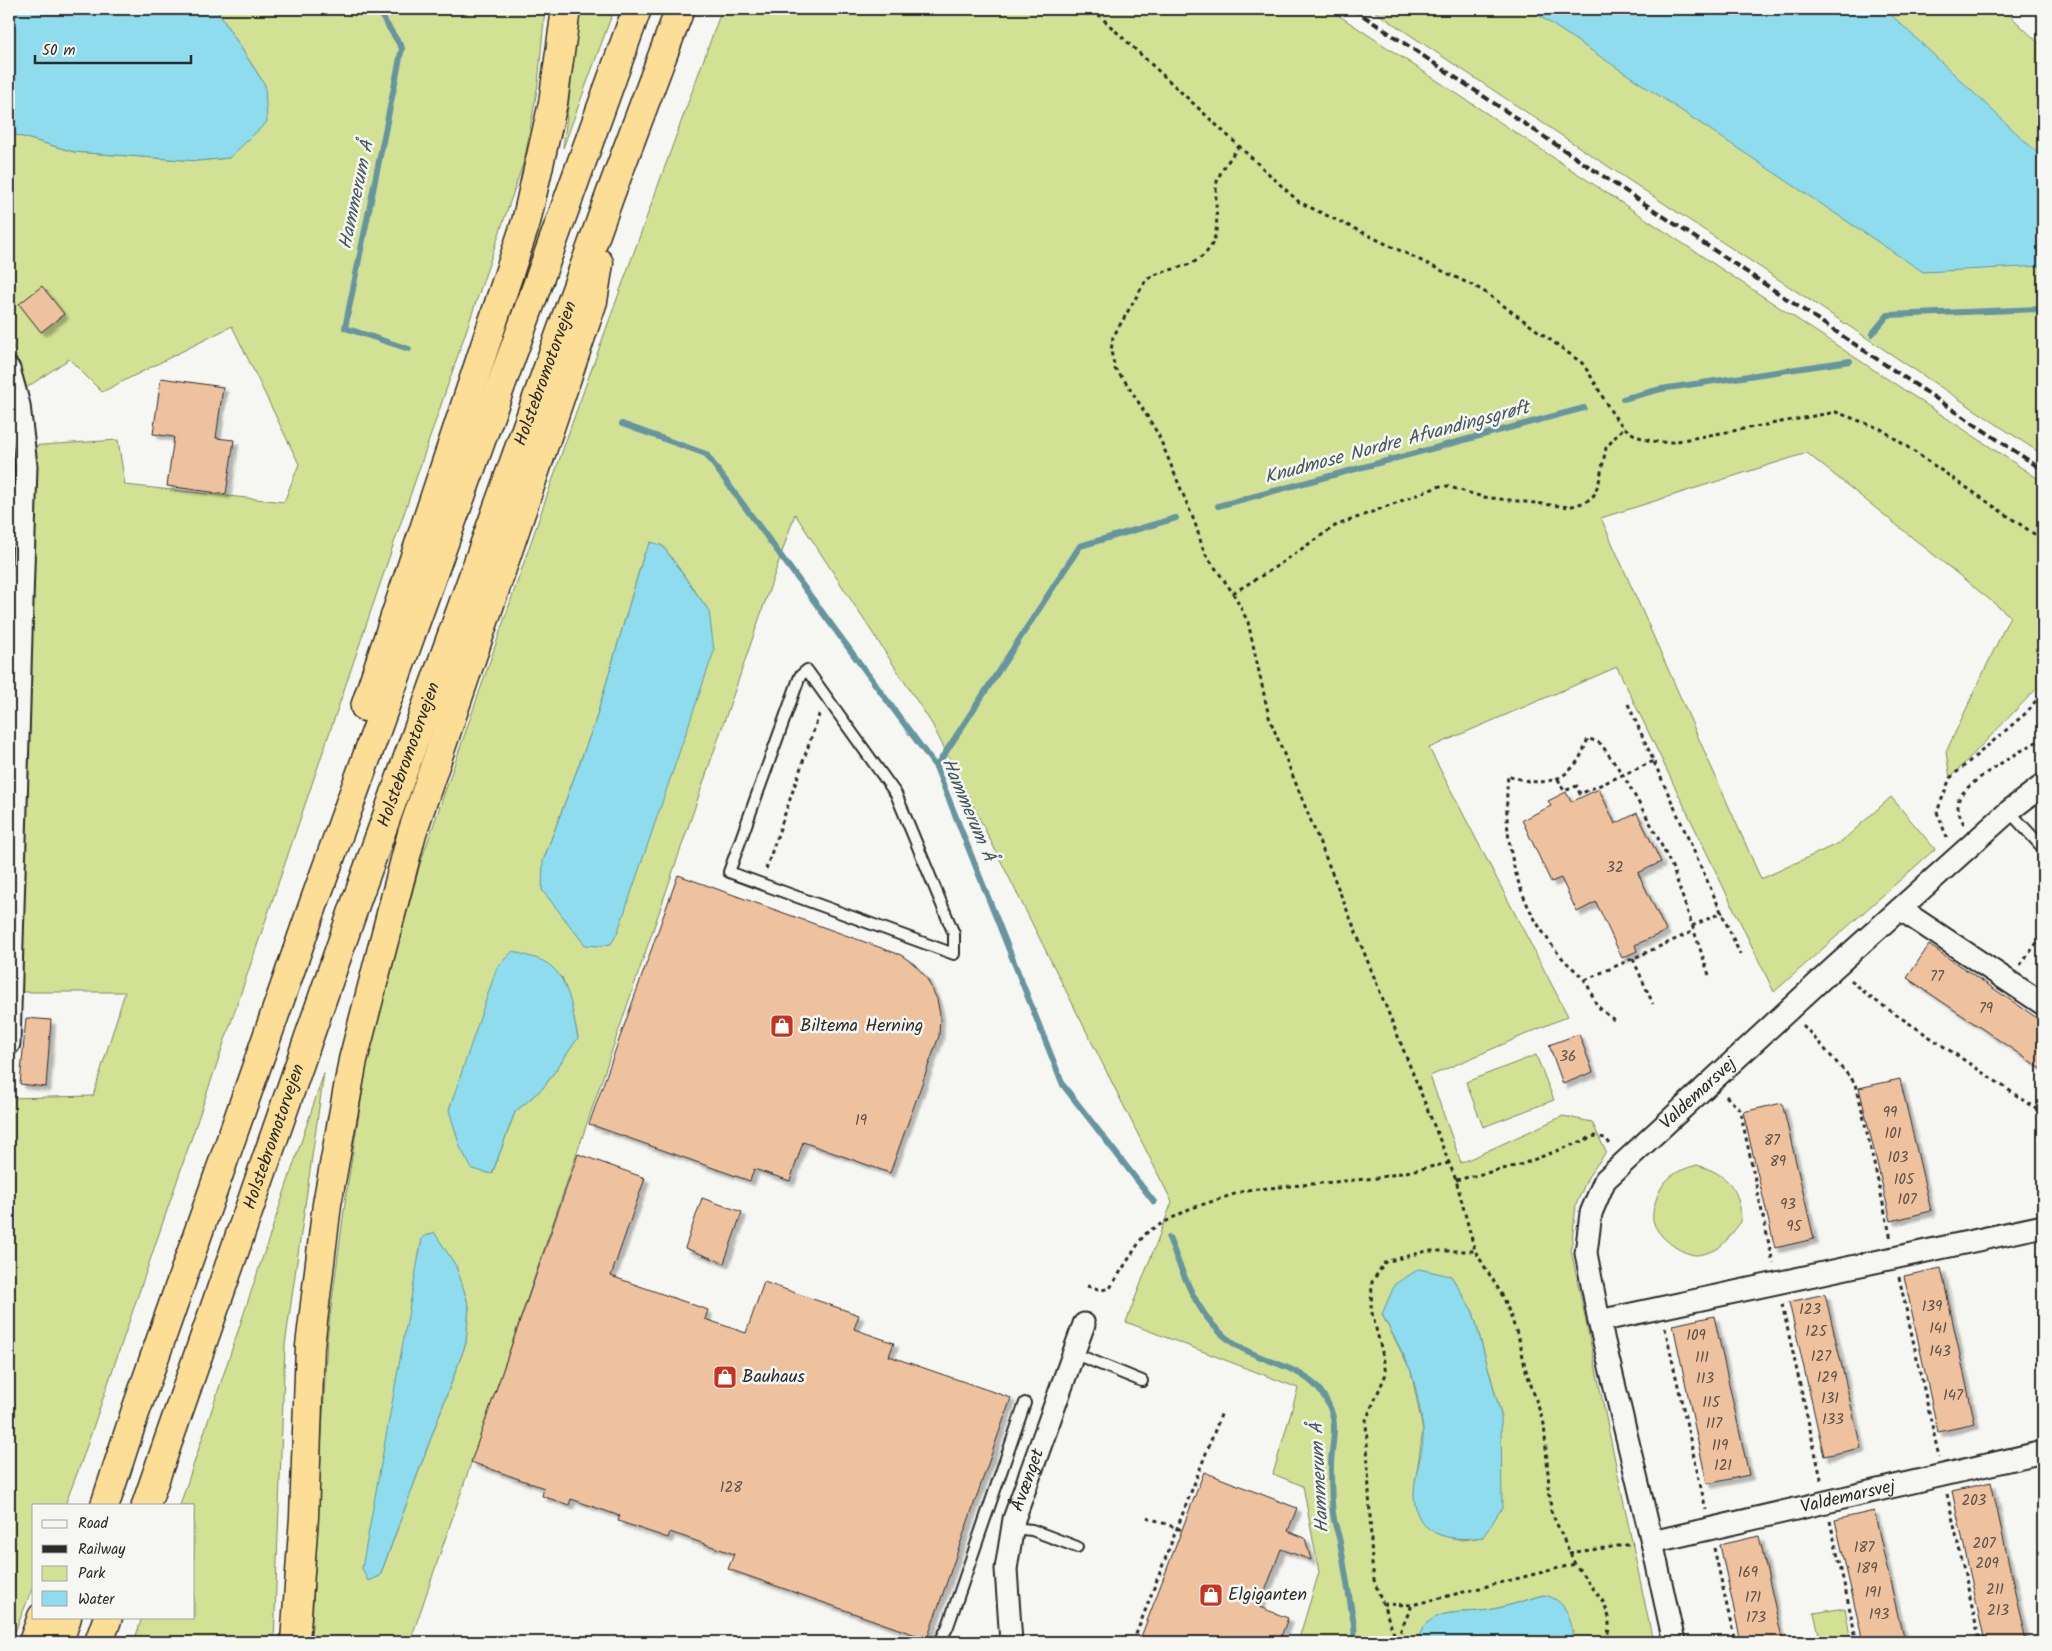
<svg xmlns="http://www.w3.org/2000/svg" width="2052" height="1651" font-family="Kalam,sans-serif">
<defs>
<filter id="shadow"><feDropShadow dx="4.5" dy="4.5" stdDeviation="1" flood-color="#0004"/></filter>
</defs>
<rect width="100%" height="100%" fill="#f6f6f2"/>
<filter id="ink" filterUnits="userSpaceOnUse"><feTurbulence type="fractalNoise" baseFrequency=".02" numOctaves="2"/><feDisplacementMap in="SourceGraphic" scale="10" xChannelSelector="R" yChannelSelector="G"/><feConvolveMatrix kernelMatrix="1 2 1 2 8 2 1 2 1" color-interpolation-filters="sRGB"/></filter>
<g filter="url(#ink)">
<g fill="#d2e194" stroke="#7e8660" fill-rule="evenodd">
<path d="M216 9H545L538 84 525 158 81 1463 65 1505H34V1584L11 1642H9V1098L93 1096 125 992H21L28 446 118 440 125 485 284 502 299 464 232 326 102 392 69 359 26 388 9 334V133L74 152 197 161 229 158 265 85Z"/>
<path d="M580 9H614L563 148Z"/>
<path d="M722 9H1329L2043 482V682L1950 778 1946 752 2010 616 1807 453 1601 518 1761 879 1841 842 1891 797 1935 849 1774 992 1617 667 1429 748 1568 1016 1430 1076 1461 1163 1563 1116 1592 1122 1606 1152 1588 1177 1576 1205 1571 1250 1653 1642H1572L1574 1631 1544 1595C1526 1600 1506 1607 1488 1610 1458 1615 1428 1605 1417 1642H1298L1319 1572 1303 1486 1273 1474 1298 1388 1126 1322 1172 1202 932 724 795 514 410 1642H311L327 1339 346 1195 368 1057 420 864 571 426ZM651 542 663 546 709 611 543 861 595 722 644 554ZM562 977 569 1000 578 1037 544 1087 515 1112 492 1174ZM456 1266 469 1306 466 1343 380 1576 369 1581ZM1451 1276 1473 1312 1501 1415 1483 1537 1462 1540 1440 1535 1414 1493 1423 1430 1411 1371 1382 1314Z"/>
<path d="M1371 9H2003L2043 47V455Z"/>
<path d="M1536 1055 1554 1100 1483 1127 1466 1082Z"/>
<path d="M324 1073 285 1345 274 1642H134L142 1617H194V1505H180Z"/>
<path d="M1697 1165C1728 1174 1741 1190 1741 1222 1735 1229 1723 1247 1715 1250 1711 1252 1701 1255 1696 1255 1680 1254 1656 1236 1653 1220 1652 1214 1654 1206 1656 1200 1663 1178 1675 1171 1697 1165Z"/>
<path d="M1845 1608 1851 1642H1821L1814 1613Z"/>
</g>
<g fill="#8edced" stroke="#66959f">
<path d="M9 9H216L265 85 267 122 229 158 197 161 74 152 9 133Z"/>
<path d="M1529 9H1885L2043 158V266L1923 272Z"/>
<path d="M651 542 663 546 709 611 714 651 617 934 611 944 600 946 585 945 542 890 543 861 595 722 644 554Z"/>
<path d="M513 951C523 955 534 957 543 961 570 974 572 1012 578 1038L544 1087 515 1112 492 1174 472 1169 460 1147 449 1110 497 967Z"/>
<path d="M434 1232 456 1266 469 1306 466 1343 380 1576 368 1581 362 1568 422 1238Z"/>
<path d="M1419 1269 1451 1276 1473 1312 1501 1415 1502 1508 1483 1537C1449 1542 1414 1536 1414 1494 1414 1473 1425 1450 1423 1429 1421 1415 1415 1381 1410 1369 1402 1350 1391 1332 1382 1314L1395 1284Z"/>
<path d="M1544 1595C1566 1599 1574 1621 1572 1642H1417C1428 1605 1458 1615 1488 1610 1506 1607 1526 1600 1544 1595Z"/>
</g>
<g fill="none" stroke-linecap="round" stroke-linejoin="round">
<g stroke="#66959f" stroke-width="6">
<path d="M377 9 402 48 345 328 409 349"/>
<path d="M1872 334 1888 315 2043 309"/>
<path d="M1623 399 1661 389 1850 361"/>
<path d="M622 424 706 454 936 767 1063 1085 1154 1202"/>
<path d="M1218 506 1584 408"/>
<path d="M936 767 1080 546 1176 518"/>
<path d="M1169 1238C1184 1276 1197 1318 1233 1343 1263 1364 1305 1364 1325 1398 1340 1422 1332 1438 1331 1464 1331 1479 1331 1497 1333 1513 1334 1523 1338 1532 1340 1542 1345 1569 1349 1597 1354 1624L1355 1642"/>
</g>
</g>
<g fill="#efc29f" stroke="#2b2b2b" filter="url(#shadow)">
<path d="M42 286 64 314 41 332 19 304Z"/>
<path d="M161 378 223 387 216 438 234 440 226 494 167 486 174 437 153 434Z"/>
<path d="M1599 789 1615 824 1637 813 1661 862 1638 873 1666 931 1635 945 1637 951 1622 958 1596 902 1577 912 1561 878 1551 882 1522 820 1551 806 1548 801 1566 792 1571 802Z"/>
<path d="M678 875 901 955 914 964 926 977 937 999 940 1015 939 1036 890 1173 803 1142 790 1181 754 1169 750 1181 589 1124Z"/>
<path d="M1929 945 2043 1022V1070L1907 978Z"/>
<path d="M26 1018 51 1020 46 1087 20 1084Z"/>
<path d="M1579 1034 1593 1072 1563 1084 1549 1045Z"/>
<path d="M1900 1079 1931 1211 1891 1221 1859 1088Z"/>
<path d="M1782 1103 1814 1239 1775 1248 1743 1112Z"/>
<path d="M578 1154 645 1178 611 1276 708 1310 705 1319 746 1333 764 1282 859 1315 854 1329 894 1343 889 1356 1011 1398 927 1639 728 1569 734 1554 670 1532 668 1538 618 1521 620 1516 571 1499 569 1505 542 1496 544 1488 471 1462Z"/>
<path d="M702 1198 742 1212 724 1263 685 1248Z"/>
<path d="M1941 1268 1975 1424 1938 1432 1904 1276Z"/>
<path d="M1825 1294 1861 1448 1824 1456 1789 1302Z"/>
<path d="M1714 1316 1749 1475 1707 1484 1673 1325Z"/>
<path d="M1204 1472 1297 1508 1288 1531 1305 1538 1311 1560 1281 1549 1259 1607 1288 1618 1279 1642H1139Z"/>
<path d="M1991 1482 2026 1642H1985L1952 1491Z"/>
<path d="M1874 1511 1904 1642H1863L1835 1520Z"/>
<path d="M1759 1536 1783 1642H1741L1720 1545Z"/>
</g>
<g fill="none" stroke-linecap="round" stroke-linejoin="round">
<g stroke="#2b2b2b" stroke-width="14">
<g id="service">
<path d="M807 670 896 794 954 934V954L729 872 800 676Z"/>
<path d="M2009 811 2043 848"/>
<path d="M1073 1353 1142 1381"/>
<path d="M1013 1528 1032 1530 1077 1547"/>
<path d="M940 1642 948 1626 1025 1403"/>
</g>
</g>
<g stroke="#2b2b2b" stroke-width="25">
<g id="minor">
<path d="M9 369 19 405 26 466 9 1044"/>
<path d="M1900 909 2043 1004"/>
<path d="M1599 1321 2043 1226"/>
<path id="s1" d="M1652 1542 2043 1452"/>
<path id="s2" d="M1011 1642 1006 1569 1014 1519 1084 1324"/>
<path id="s3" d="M1674 1642 1652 1542 1599 1321 1586 1253 1591 1213 1605 1180 1835 967 2009 811 2043 785"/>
</g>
</g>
<g stroke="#2b2b2b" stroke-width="31">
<g id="motorway">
<path d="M365 707 526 222 553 103 566 9"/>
<path d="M105 1505 135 1413 315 900 637 9"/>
<path id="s4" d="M146 1505 356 902 610 195 680 9"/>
<path d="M33 1642 42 1617"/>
<path d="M59 1642 67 1617"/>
<path d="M99 1642 108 1617"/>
<path d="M295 1642 304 1517 310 1346 327 1204 353 1060 412 833 593 301 599 263"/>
</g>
</g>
<g stroke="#2b2b2b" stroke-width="3" stroke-dasharray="4 4" stroke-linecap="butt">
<path d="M1092 9 1299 202 1482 290 1582 363C1610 400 1613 445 1672 442L1836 412 1881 429 2043 540"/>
<path d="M1239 146C1233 155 1219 172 1217 182 1212 211 1227 238 1199 259 1186 269 1161 269 1146 280L1113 337 1111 351 1115 369 1128 385 1158 434 1195 523 1204 552 1233 593 1248 622 1269 717 1456 1180 1475 1251 1504 1298 1520 1342 1525 1367 1544 1424 1551 1511 1575 1564 1604 1603 1609 1617V1629L1606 1642"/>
<path d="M1233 593 1271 570 1335 526 1443 485 1483 497 1569 507 1586 502 1594 495 1599 482 1606 448 1623 428"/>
<path d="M1628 704 1740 954"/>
<path d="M1558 779 1564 791 1577 786 1580 794 1654 761"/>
<path d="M1964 824C1960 817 1956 807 1959 799 1966 781 2025 749 2043 738"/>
<path d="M1947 838 1937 812 1950 778 2026 713 2043 692"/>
<path d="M766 869 820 712"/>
<path d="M1692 926 1723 912"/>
<path d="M1633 959 1653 1004"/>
<path d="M2020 965 2043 935"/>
<path d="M1585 980 1694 931"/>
<path d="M1851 980 1870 997 2043 1113"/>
<path d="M1614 1020C1608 1015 1601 1010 1597 1005 1592 997 1590 988 1585 981 1580 974 1572 968 1566 962 1559 955 1552 946 1547 938 1512 890 1503 833 1508 775 1547 791 1576 779 1588 738L1601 744 1623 775 1653 828 1673 869 1710 978"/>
<path d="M1803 1025 1856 1084 1891 1239"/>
<path d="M1726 1096 1740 1110 1773 1263"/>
<path d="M1456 1180 1520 1165 1595 1136 1605 1138 1611 1145"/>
<path d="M1899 1277 1939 1457"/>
<path d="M1087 1286 1102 1290 1110 1288 1144 1235 1152 1229 1189 1209 1247 1190 1377 1178 1449 1163"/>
<path d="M1782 1304 1822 1483"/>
<path d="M1665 1328 1706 1510"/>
<path d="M1947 1494 1980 1642"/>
<path d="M1147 1517 1182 1530"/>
<path d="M1830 1521 1857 1642"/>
<path d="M1714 1548 1735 1642"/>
<path d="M1569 1553 1633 1544"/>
<path d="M1383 1604 1412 1605 1575 1564"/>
<path d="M1397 1639 1412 1605"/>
<path d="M1133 1642 1222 1412"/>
<path d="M1397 1642 1374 1580 1372 1564 1366 1420 1386 1374 1383 1356 1371 1309 1372 1282 1385 1262 1427 1251H1475"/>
</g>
<use href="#service" stroke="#f6f6f2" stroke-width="10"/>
<use href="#minor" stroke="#f6f6f2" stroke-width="21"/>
<use href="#motorway" stroke="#fcde96" stroke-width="28"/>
<path stroke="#2b2b2b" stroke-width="4" stroke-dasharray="8 4" stroke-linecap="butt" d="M1353 9 2043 470"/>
</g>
</g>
<defs>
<g id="shop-square" transform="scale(1.25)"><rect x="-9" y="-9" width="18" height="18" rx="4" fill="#c8321e" stroke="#f6f6f2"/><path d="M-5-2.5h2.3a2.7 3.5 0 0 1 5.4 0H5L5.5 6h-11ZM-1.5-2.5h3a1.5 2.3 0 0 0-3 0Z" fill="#fff"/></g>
</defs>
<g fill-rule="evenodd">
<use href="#shop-square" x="782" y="1026"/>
<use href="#shop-square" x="725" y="1377"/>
<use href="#shop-square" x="1211" y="1595"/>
</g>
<g text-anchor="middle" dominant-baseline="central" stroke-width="5" stroke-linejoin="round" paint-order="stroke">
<g font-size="15" fill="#5c5148">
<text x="1615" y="868">32</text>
<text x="1937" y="977">77</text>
<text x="1986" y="1009">79</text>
<text x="1568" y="1057">36</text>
<text x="1890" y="1113">99</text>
<text x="861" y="1121">19</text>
<text x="1893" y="1134">101</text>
<text x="1772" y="1141">87</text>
<text x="1898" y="1158">103</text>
<text x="1778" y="1162">89</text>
<text x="1904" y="1180">105</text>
<text x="1907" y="1200">107</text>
<text x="1788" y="1205">93</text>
<text x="1794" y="1227">95</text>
<text x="1932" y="1307">139</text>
<text x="1810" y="1310">123</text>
<text x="1938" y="1329">141</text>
<text x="1816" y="1332">125</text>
<text x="1696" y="1336">109</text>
<text x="1940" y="1352">143</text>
<text x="1821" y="1357">127</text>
<text x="1702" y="1358">111</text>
<text x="1827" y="1378">129</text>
<text x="1705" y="1379">113</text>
<text x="1953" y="1396">147</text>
<text x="1830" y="1399">131</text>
<text x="1711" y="1403">115</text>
<text x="1833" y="1420">133</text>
<text x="1714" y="1424">117</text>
<text x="1720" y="1446">119</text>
<text x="1723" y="1466">121</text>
<text x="731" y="1488">128</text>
<text x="1974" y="1501">203</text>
<text x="1984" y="1544">207</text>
<text x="1864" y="1548">187</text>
<text x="1987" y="1564">209</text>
<text x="1867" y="1569">189</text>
<text x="1748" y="1573">169</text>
<text x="1995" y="1590">211</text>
<text x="1873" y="1593">191</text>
<text x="1753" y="1598">171</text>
<text x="1998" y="1611">213</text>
<text x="1879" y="1615">193</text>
<text x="1756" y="1618">173</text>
</g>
<g font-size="18" fill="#2b2b2b" stroke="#f6f6f2">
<text stroke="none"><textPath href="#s4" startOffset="1200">Holstebromotorvejen</textPath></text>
<text stroke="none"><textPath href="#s4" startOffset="795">Holstebromotorvejen</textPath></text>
<text stroke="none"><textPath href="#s3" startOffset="602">Valdemarsvej</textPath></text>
<text stroke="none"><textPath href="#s4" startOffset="390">Holstebromotorvejen</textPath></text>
<text stroke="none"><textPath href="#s2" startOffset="165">Åvænget</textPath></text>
<text stroke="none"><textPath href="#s1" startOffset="201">Valdemarsvej</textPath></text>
</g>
<g font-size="18" fill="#2b2b2b" stroke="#f6f6f2" text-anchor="start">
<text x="800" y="1026">Biltema Herning</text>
<text x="742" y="1377">Bauhaus</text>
<text x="1228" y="1595">Elgiganten</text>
</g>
<g font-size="19" font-style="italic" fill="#44575c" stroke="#f6f6f2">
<text transform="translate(357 195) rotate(-78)">Hammerum Å</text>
<text transform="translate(1397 443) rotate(-15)">Knudmose Nordre Afvandingsgrøft</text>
<text transform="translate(968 810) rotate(67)">Hammerum Å</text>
<text transform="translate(1320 1478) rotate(-93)">Hammerum Å</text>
</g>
</g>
<rect width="2052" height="1651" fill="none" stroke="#f6f6f2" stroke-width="30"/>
<rect x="15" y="15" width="2022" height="1621" fill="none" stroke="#2b2b2b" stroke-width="2" filter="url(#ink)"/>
<rect x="32" y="1504" width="162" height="115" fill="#f6f6f2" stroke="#a5a5a2"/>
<rect x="42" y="1520" width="25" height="8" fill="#f6f6f2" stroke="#a5a5a2"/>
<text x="78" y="1528" font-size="15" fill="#2b2b2b">Road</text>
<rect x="42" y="1545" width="25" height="8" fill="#2b2b2b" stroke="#a5a5a2"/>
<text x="78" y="1554" font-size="15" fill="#2b2b2b">Railway</text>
<rect x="42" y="1566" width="25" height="15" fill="#d2e194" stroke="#a5a5a2"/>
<text x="78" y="1578" font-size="15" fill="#2b2b2b">Park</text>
<rect x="42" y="1591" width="25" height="15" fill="#8edced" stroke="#a5a5a2"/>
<text x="78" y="1604" font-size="15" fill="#2b2b2b">Water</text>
<path d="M35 55v8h156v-8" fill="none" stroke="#2b2b2b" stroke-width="2.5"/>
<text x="42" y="55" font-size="15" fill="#2b2b2b" stroke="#f6f6f2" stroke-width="4" paint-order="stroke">50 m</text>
</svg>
